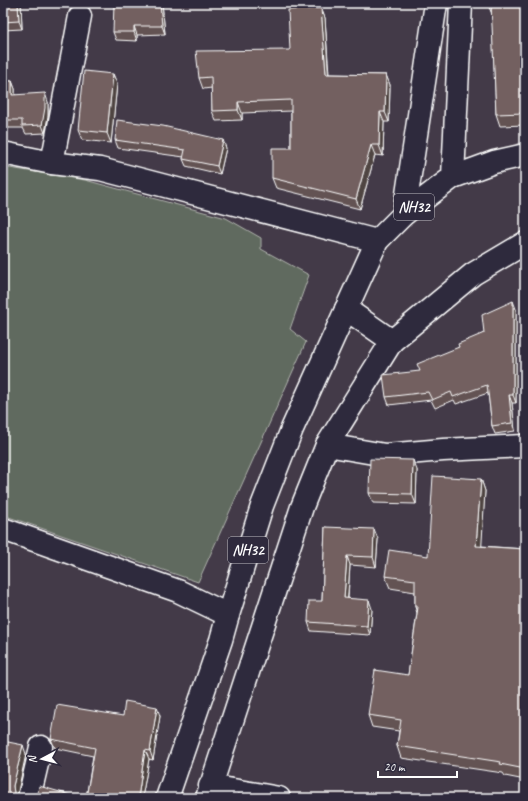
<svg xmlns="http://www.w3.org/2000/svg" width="528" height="801" font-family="Caveat,sans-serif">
<rect width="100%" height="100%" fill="#433a48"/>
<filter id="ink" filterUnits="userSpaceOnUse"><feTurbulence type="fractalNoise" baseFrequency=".025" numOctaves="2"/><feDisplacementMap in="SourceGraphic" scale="8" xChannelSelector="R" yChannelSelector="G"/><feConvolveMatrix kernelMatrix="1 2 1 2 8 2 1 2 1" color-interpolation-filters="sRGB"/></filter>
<g filter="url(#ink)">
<path fill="#616a5e" stroke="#b0b4ae" d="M3 167 85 180 226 218 261 238V249L309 275 290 329 306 342 198 582 3 515Z"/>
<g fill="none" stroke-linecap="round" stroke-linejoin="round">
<g stroke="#fff" stroke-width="25">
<g id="minor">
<path d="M3 153 52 163 100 169 377 241"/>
<path d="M52 163 80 16"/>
<path d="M327 445 385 455 443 450 525 446"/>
<path d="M3 529 178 591 228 615"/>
<path d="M210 786 279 798"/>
<path d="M29 798 41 747"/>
</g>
</g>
<g stroke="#fff" stroke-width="25">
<g id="major">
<path d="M453 177 461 3"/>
<path d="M404 214 436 3"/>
<path d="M346 309 392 341"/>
<path d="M167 798 221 640 228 615 262 506 292 429 377 241 404 214 453 177 494 162 525 155"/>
<path d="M207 798 302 507 327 445 392 341 473 274 525 243"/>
</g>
</g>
<use href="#minor" stroke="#2f2a3d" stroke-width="22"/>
<use href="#major" stroke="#2f2a3d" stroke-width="22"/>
</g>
<g fill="#635353" stroke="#fff">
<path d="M3 3H21L22 29 3 30Z"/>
<path d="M140 3H162L165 34 137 35V41L116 40 113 32 140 4Z"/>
<path d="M487 3H525V125L500 126 496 114 492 14Z"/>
<path d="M321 8 325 18 329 74 386 75 390 85 389 122H384L383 156 375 155 360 209 276 188 272 178 291 148V111L242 113V120L216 121 212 111V88L203 89 199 78 290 50Z"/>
<path d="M113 74 117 84 111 143 82 140 78 130Z"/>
<path d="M3 81H12L15 89V95L48 102V116L45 133 26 134 23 128H3Z"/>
<path d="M115 140 226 148 220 174 186 166 183 159 184 157 118 148Z"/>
<path d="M516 309V403H512L515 431 495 434 492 426 488 393 456 404 454 400 435 408 431 400 389 405 386 397 420 371 459 347 484 333Z"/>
<path d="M417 470 416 504 373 503 369 493Z"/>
<path d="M481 479 485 491 481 546 525 549V780L505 776 503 773 401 758 397 746 399 731 372 727 368 715 408 675 417 613 415 607V592L390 588 385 576 428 556Z"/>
<path d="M325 527 378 539 376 567 350 565 348 598 372 609 370 635 311 631 308 622 322 601Z"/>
<path d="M123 716H160L153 760 149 759 142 798H86L93 756 55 748 51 739Z"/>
</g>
<g fill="#504443" stroke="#fff">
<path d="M18 3H21L22 29 19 21Z"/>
<path d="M160 3H162L165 34 162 26Z"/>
<path d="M321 8 325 18 329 84 326 74Z"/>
<path d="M134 26 137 35V41L134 32Z"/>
<path d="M113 74 117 84 111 143 107 133Z"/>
<path d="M386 75 390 85 389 122 385 112Z"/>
<path d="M12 81 15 89V103L12 95Z"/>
<path d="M45 93 48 102V116L45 133 42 125Z"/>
<path d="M238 102 242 113V120L238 110Z"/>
<path d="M380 112 384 122 383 156 379 145Z"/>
<path d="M223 140 226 148 220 174 217 166Z"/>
<path d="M371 145 375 155 360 209 356 199Z"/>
<path d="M513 301 516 309V403L513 395Z"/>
<path d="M509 395 512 403 515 431 512 423Z"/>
<path d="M413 460 417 470 416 504 412 494Z"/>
<path d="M481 479 485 491 481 558 476 546Z"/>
<path d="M374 529 378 539 376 567 373 557Z"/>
<path d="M347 556 350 565 347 607 344 598Z"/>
<path d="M369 600 372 609 370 635 367 626Z"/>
<path d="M157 707 160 716 153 760 150 751Z"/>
<path d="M23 745 26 754 17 796V798L14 793 13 786Z"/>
<path d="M145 750 149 759 142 798H138Z"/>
</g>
<g fill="#736160" stroke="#fff">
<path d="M3 3H18L19 21 3 22Z"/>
<path d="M140 3H160L162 26H134V32H113L114 4H140Z"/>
<path d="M491 3H525V113L496 114Z"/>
<path d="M321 8 326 74 386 75 385 112H380L379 145H371L356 199 272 178V148H291V100L238 102V110L212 111 211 77 199 78 196 51 290 50 288 10Z"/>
<path d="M84 71 113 74 107 133 78 130Z"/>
<path d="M3 81H12V95L45 93V108L42 125 22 126V120H3Z"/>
<path d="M117 120 163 126 223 140 217 166 183 159 185 150 115 140Z"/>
<path d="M513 301V395H509L512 423 492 426 487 385 453 397 451 392 432 400 428 392 386 397 383 375 420 371 417 364 459 347 458 344 484 333 482 315Z"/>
<path d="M370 459 413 460 412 494 369 493Z"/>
<path d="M433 476 481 479 476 546 525 549V769L500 764 501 762 397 746 401 720 368 715 375 670 408 675 418 607H415V580L385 576 389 550 428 556Z"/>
<path d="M325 527 374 529 373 557 347 556 344 598 369 600 367 626 308 622 309 601H322Z"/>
<path d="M125 701 157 707 150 751 145 750 138 798H86L95 748 51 739 57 705 123 716Z"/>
<path d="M3 741 23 745 13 786 14 793 17 798H3Z"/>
<path d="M39 786 81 798H34L38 792Z"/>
<path d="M238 794 257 798H237Z"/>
</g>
</g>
<g text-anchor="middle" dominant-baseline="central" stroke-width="3" stroke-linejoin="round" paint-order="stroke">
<g fill="#2f2a3d" stroke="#c1bfc5" stroke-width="1">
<rect x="394" y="194" width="40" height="26" rx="3"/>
<rect x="228" y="537" width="40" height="26" rx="3"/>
</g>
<g font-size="15" font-weight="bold" fill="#fff">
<text x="414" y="207">NH32</text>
<text x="248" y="550">NH32</text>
</g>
</g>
<rect width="528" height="801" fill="none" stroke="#2f2a3d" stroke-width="16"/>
<rect x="8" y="8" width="512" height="785" fill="none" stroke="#fff" stroke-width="1.5" filter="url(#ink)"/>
<g transform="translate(42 759) rotate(263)" stroke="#2f2a3d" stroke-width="3" paint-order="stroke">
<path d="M0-3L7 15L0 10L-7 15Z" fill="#ffffff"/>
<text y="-6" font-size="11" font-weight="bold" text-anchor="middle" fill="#ffffff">N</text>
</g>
<path d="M378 771v6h79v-6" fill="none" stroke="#ffffff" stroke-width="2"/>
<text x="384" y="771" font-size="12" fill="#ffffff" stroke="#2f2a3d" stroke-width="3" paint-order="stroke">20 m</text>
</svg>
